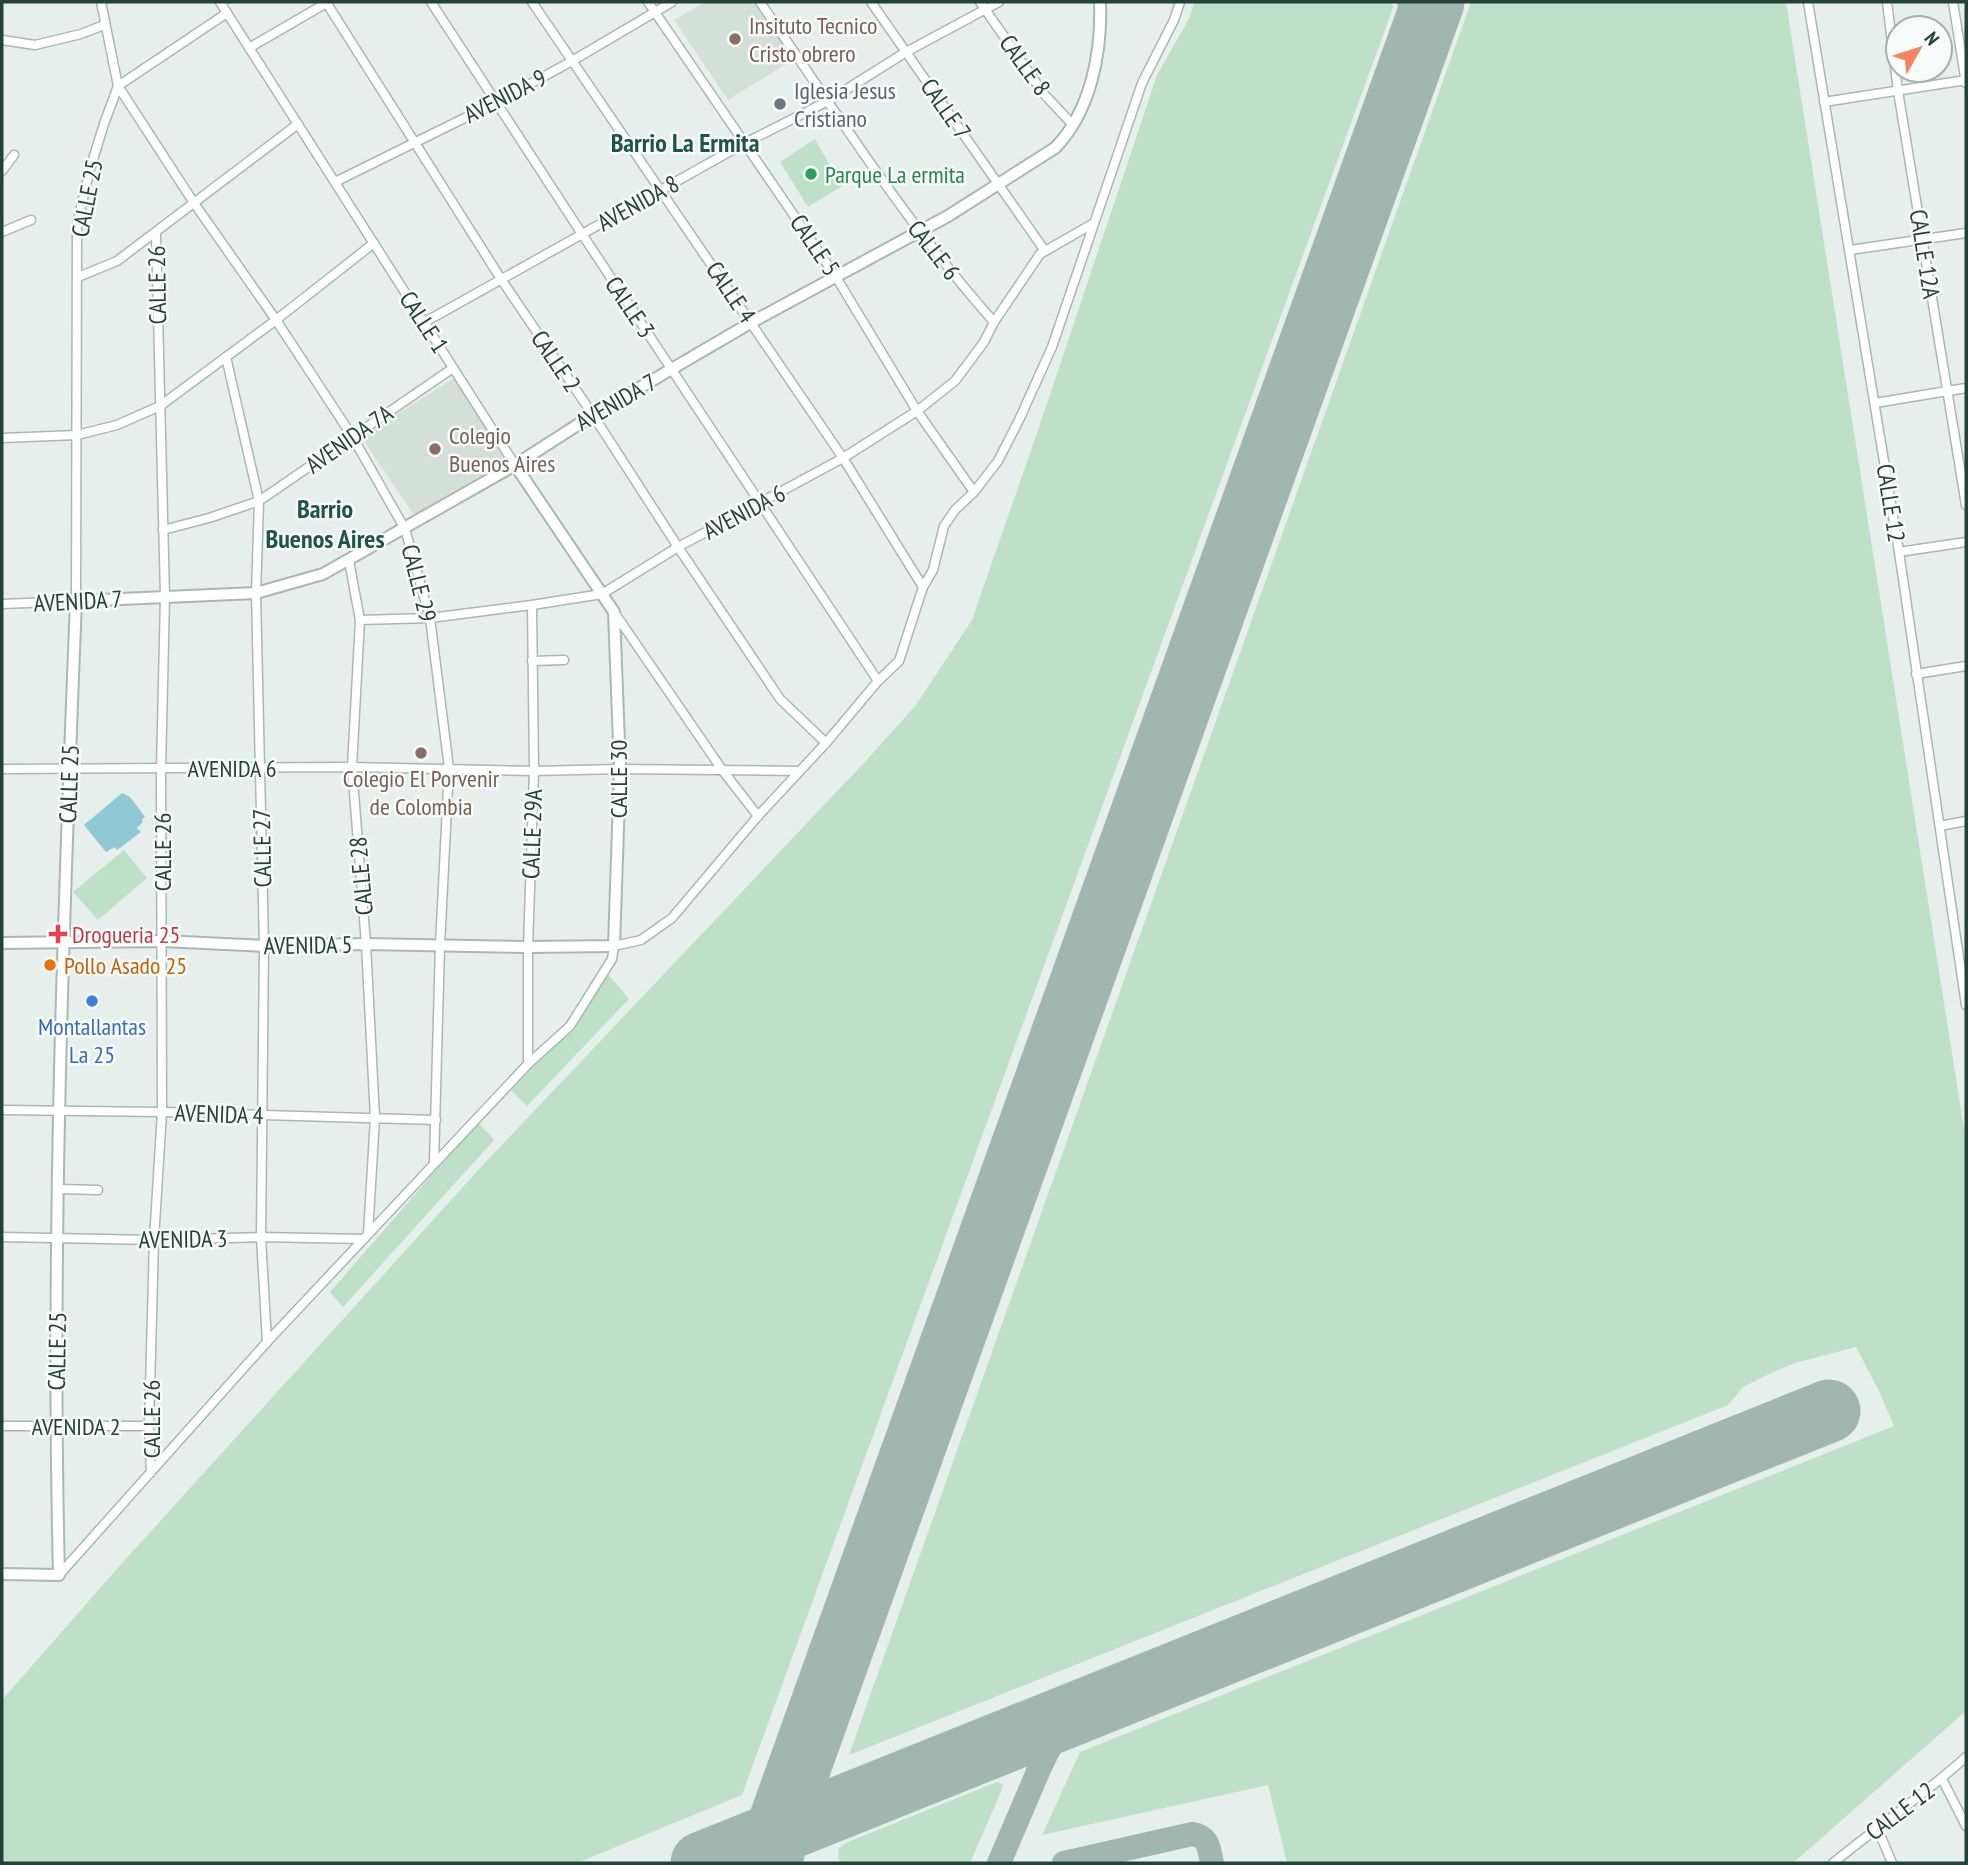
<svg xmlns="http://www.w3.org/2000/svg" width="1968" height="1865" font-family="'PT Sans Narrow',sans-serif">
<rect width="100%" height="100%" fill="#e6efeb"/>
<g fill="#d4dfda">
<path d="M705 2H759L796 58 728 100 674 20Z"/>
<path d="M456 377 509 460 418 521 361 437Z"/>
</g>
<g fill="#bfe0c8">
<path d="M1194 2H1392L1393 8 742 1795 577 1863H2V1700L115 1571 481 1167 862 765 916 705 972 620 1049 398 1157 75 1190 17Z"/>
<path d="M1471 2H1786L1966 1142V1711L1793 1863H1287L1268 1785 1042 1835 1080 1752 1894 1426 1879 1391 1856 1347 1795 1363 1775 1371 1743 1387 1728 1405 849 1755Z"/>
<path d="M815 139 842 186 808 207 780 162Z"/>
<path d="M124 850 147 878 98 920 73 892Z"/>
<path d="M607 973 629 999 527 1106 510 1089 571 1026Z"/>
<path d="M478 1122 494 1140 343 1307 330 1292Z"/>
<path d="M997 1782 1003 1784 1002 1789 970 1863H841L838 1857 839 1848 850 1841Z"/>
</g>
<path fill="#8ec9d4" d="M122 793 130 797 145 817 142 819 143 822 137 828 141 832 117 850 115 847 106 852 84 825Z"/>
<g fill="none" stroke-linecap="round" stroke-linejoin="round">
<g stroke="#a2b6b0" stroke-width="24">
<path d="M1409 2 1417 47"/>
<path d="M1016 1736C1033 1741 1039 1750 1040 1767"/>
<path d="M792 1858C795 1841 802 1828 816 1818"/>
<path d="M704 1863C719 1859 731 1857 747 1863"/>
<path d="M787 1863 786 1829 788 1797"/>
<path d="M999 1863 1040 1767 1065 1717"/>
<path d="M1064 1863 1192 1834C1209 1836 1209 1849 1212 1863"/>
</g>
<g stroke="#a2b6b0" stroke-width="63">
<path d="M702 1863 1829 1411"/>
<path d="M765 1863 1433 2"/>
</g>
<g stroke="#a8b8b2" stroke-width="11">
<g id="minor">
<path d="M220 2 515 465"/>
<path d="M326 2 501 279 593 415 678 547 780 699 826 743"/>
<path d="M431 2 582 234 878 681"/>
<path d="M532 2 843 458 923 587"/>
<path d="M648 2 836 277 917 411 974 492"/>
<path d="M760 2C835 111 906 223 994 322"/>
<path d="M871 2 1045 251"/>
<path d="M980 2 1044 94 1073 125"/>
<path d="M1808 2 1899 552 1966 1005"/>
<path d="M1887 2 1898 91 1966 505"/>
<path d="M1953 2 1966 83"/>
<path d="M227 13 118 86 194 203 276 320 352 436 405 529 430 618 449 768 440 945 434 1163"/>
<path d="M2 40 35 45 81 34 104 25"/>
<path d="M249 48 328 2"/>
<path d="M1824 102 1966 80"/>
<path d="M2 171 14 155"/>
<path d="M335 182 497 102 572 61 672 2"/>
<path d="M2 232 31 220"/>
<path d="M1850 250 1966 233"/>
<path d="M78 277 117 261 298 124"/>
<path d="M425 322 745 143 828 101 906 52 999 2"/>
<path d="M226 357 259 501 256 593 264 946 261 1237 267 1342"/>
<path d="M1875 403 1966 388"/>
<path d="M2 438 77 435 117 425 160 406 276 320 374 243"/>
<path d="M163 530 209 518 259 501 453 368"/>
<path d="M1899 552 1966 542"/>
<path d="M349 561 360 620 352 767 366 944 375 1118 368 1234"/>
<path d="M2 604 76 601 77 224 90 169 104 124 118 86 101 2"/>
<path d="M614 612 723 771 758 816"/>
<path d="M360 620 430 618 532 605 602 594 678 547 843 458 917 411 955 381 984 342 994 322 1040 254 1094 223"/>
<path d="M532 661 564 660"/>
<path d="M1916 674 1966 666"/>
<path d="M2 769 352 767 534 771 620 769 798 771"/>
<path d="M1940 826 1966 821"/>
<path d="M528 1064V947L534 771 532 605"/>
<path d="M2 1110 162 1112 436 1120"/>
<path d="M59 1189 98 1190"/>
<path d="M2 1237 154 1240 261 1237 363 1239"/>
<path d="M2 1426H149"/>
<path d="M151 1472 149 1426 154 1240 162 1112 161 769 165 597 156 233"/>
<path d="M59 1575 267 1342 528 1064 570 1026 612 959 614 946 641 940 672 918 758 816 826 743 878 681 899 661 923 587 933 570 944 526 955 510 974 492 998 461 1019 420 1052 347 1142 83 1174 20 1180 2"/>
<path d="M1942 1779 1966 1826"/>
<path d="M1877 1827 1892 1863"/>
<path d="M1833 1863C1877 1827 1924 1795 1966 1757"/>
</g>
</g>
<g stroke="#a8b8b2" stroke-width="14">
<g id="tertiary">
<path d="M2 943 162 941 264 946 366 944 528 947 614 946 620 769 614 612 515 465"/>
<path d="M2 1574 59 1575C51 1250 63 925 76 601L256 593 323 574 515 465 593 415 752 322 948 216 1055 148C1091 111 1102 52 1100 2"/>
</g>
</g>
<use href="#minor" stroke="#fff" stroke-width="8"/>
<use href="#tertiary" stroke="#fff" stroke-width="10"/>
</g>
<g fill="#8d6e63" stroke="#f7fbf9" stroke-width="2.5">
<circle cx="735" cy="39" r="7"/>
<circle cx="435" cy="449" r="7"/>
<circle cx="421" cy="753" r="7"/>
</g>
<circle fill="#6b7280" stroke="#f7fbf9" stroke-width="2.5" cx="780" cy="104" r="7"/>
<circle fill="#2e9e5b" stroke="#f7fbf9" stroke-width="2.5" cx="811" cy="174" r="7"/>
<path fill="#e0444e" stroke="#f7fbf9" stroke-width="2.5" d="M54.5 923.5h7v7h7v7h-7v7h-7v-7h-7v-7h7z"/>
<circle fill="#e8710a" stroke="#f7fbf9" stroke-width="2.5" cx="50" cy="965" r="7"/>
<circle fill="#3f7fe0" stroke="#f7fbf9" stroke-width="2.5" cx="92" cy="1001" r="7"/>
<g text-anchor="middle" dominant-baseline="central" stroke-width="5" stroke-linejoin="round" paint-order="stroke">
<g font-size="24" fill="#785e54" stroke="#f7fbf9" text-anchor="start">
<text x="749" y="25">Insituto Tecnico<tspan x="749" dy="28">Cristo obrero</tspan></text>
<text x="449" y="435">Colegio<tspan x="449" dy="28">Buenos Aires</tspan></text>
<text x="421" y="778" text-anchor="middle">Colegio El Porvenir<tspan x="421" dy="28">de Colombia</tspan></text>
</g>
<g font-size="24" fill="#24423a" stroke="#f7fbf9">
<text transform="translate(1025 65) rotate(54)">CALLE 8</text>
<text transform="translate(505 96) rotate(-27)">AVENIDA 9</text>
<text transform="translate(946 109) rotate(55)">CALLE 7</text>
<text transform="translate(87 198) rotate(-79)">CALLE 25</text>
<text transform="translate(638 203) rotate(-29)">AVENIDA 8</text>
<text transform="translate(815 245) rotate(56)">CALLE 5</text>
<text transform="translate(934 250) rotate(52)">CALLE 6</text>
<text transform="translate(1925 254) rotate(81)">CALLE 12A</text>
<text transform="translate(157 285) rotate(-91)">CALLE 26</text>
<text transform="translate(731 292) rotate(56)">CALLE 4</text>
<text transform="translate(630 307) rotate(56)">CALLE 3</text>
<text transform="translate(424 322) rotate(57)">CALLE 1</text>
<text transform="translate(556 361) rotate(56)">CALLE 2</text>
<text transform="translate(616 402) rotate(-30)">AVENIDA 7</text>
<text transform="translate(349 439) rotate(-35)">AVENIDA 7A</text>
<text transform="translate(1891 503) rotate(81)">CALLE 12</text>
<text transform="translate(744 512) rotate(-28)">AVENIDA 6</text>
<text transform="translate(419 583) rotate(76)">CALLE 29</text>
<text transform="translate(78 601) rotate(-3)">AVENIDA 7</text>
<text x="232" y="768">AVENIDA 6</text>
<text transform="translate(618 779) rotate(-90)">CALLE 30</text>
<text transform="translate(69 784) rotate(-88)">CALLE 25</text>
<text transform="translate(532 834) rotate(-88)">CALLE 29A</text>
<text transform="translate(262 848) rotate(-91)">CALLE 27</text>
<text transform="translate(162 852) rotate(-90)">CALLE 26</text>
<text transform="translate(361 876) rotate(-95)">CALLE 28</text>
<text transform="translate(308 945) rotate(-1)">AVENIDA 5</text>
<text transform="translate(219 1114) rotate(2)">AVENIDA 4</text>
<text transform="translate(183 1239) rotate(-1)">AVENIDA 3</text>
<text transform="translate(57 1351) rotate(-89)">CALLE 25</text>
<text transform="translate(151 1419) rotate(-90)">CALLE 26</text>
<text x="76" y="1426">AVENIDA 2</text>
<text transform="translate(1900 1811) rotate(-37)">CALLE 12</text>
</g>
<g font-size="24" fill="#5b616d" stroke="#f7fbf9" text-anchor="start">
<text x="794" y="90">Iglesia Jesus<tspan x="794" dy="28">Cristiano</tspan></text>
</g>
<g font-size="24" fill="#27864d" stroke="#f7fbf9" text-anchor="start">
<text x="825" y="174">Parque La ermita</text>
</g>
<g font-size="24" fill="#be3a42" stroke="#f7fbf9" text-anchor="start">
<text x="72" y="934">Drogueria 25</text>
</g>
<g font-size="24" fill="#c56008" stroke="#f7fbf9" text-anchor="start">
<text x="64" y="965">Pollo Asado 25</text>
</g>
<g font-size="24" fill="#366cbe" stroke="#f7fbf9">
<text x="92" y="1026">Montallantas<tspan x="92" dy="28">La 25</tspan></text>
</g>
<g font-size="26" font-weight="bold" fill="#1f5548" stroke="#f7fbf9">
<text x="685" y="142">Barrio La Ermita</text>
<text x="325" y="508">Barrio<tspan x="325" dy="30">Buenos Aires</tspan></text>
</g>
</g>
<rect width="1968" height="1865" fill="none" stroke="#24423a" stroke-width="7"/>
<g transform="translate(1919 49) rotate(51)"><circle r="33" fill="#f7fbf9" stroke="#a3b1ad" stroke-width="2"/>
<path d="M0-5L12 26L0 18L-12 26Z" fill="#f4845f"/>
<text y="-10" font-size="19" font-weight="bold" text-anchor="middle" fill="#24423a">N</text>
</g>
</svg>
